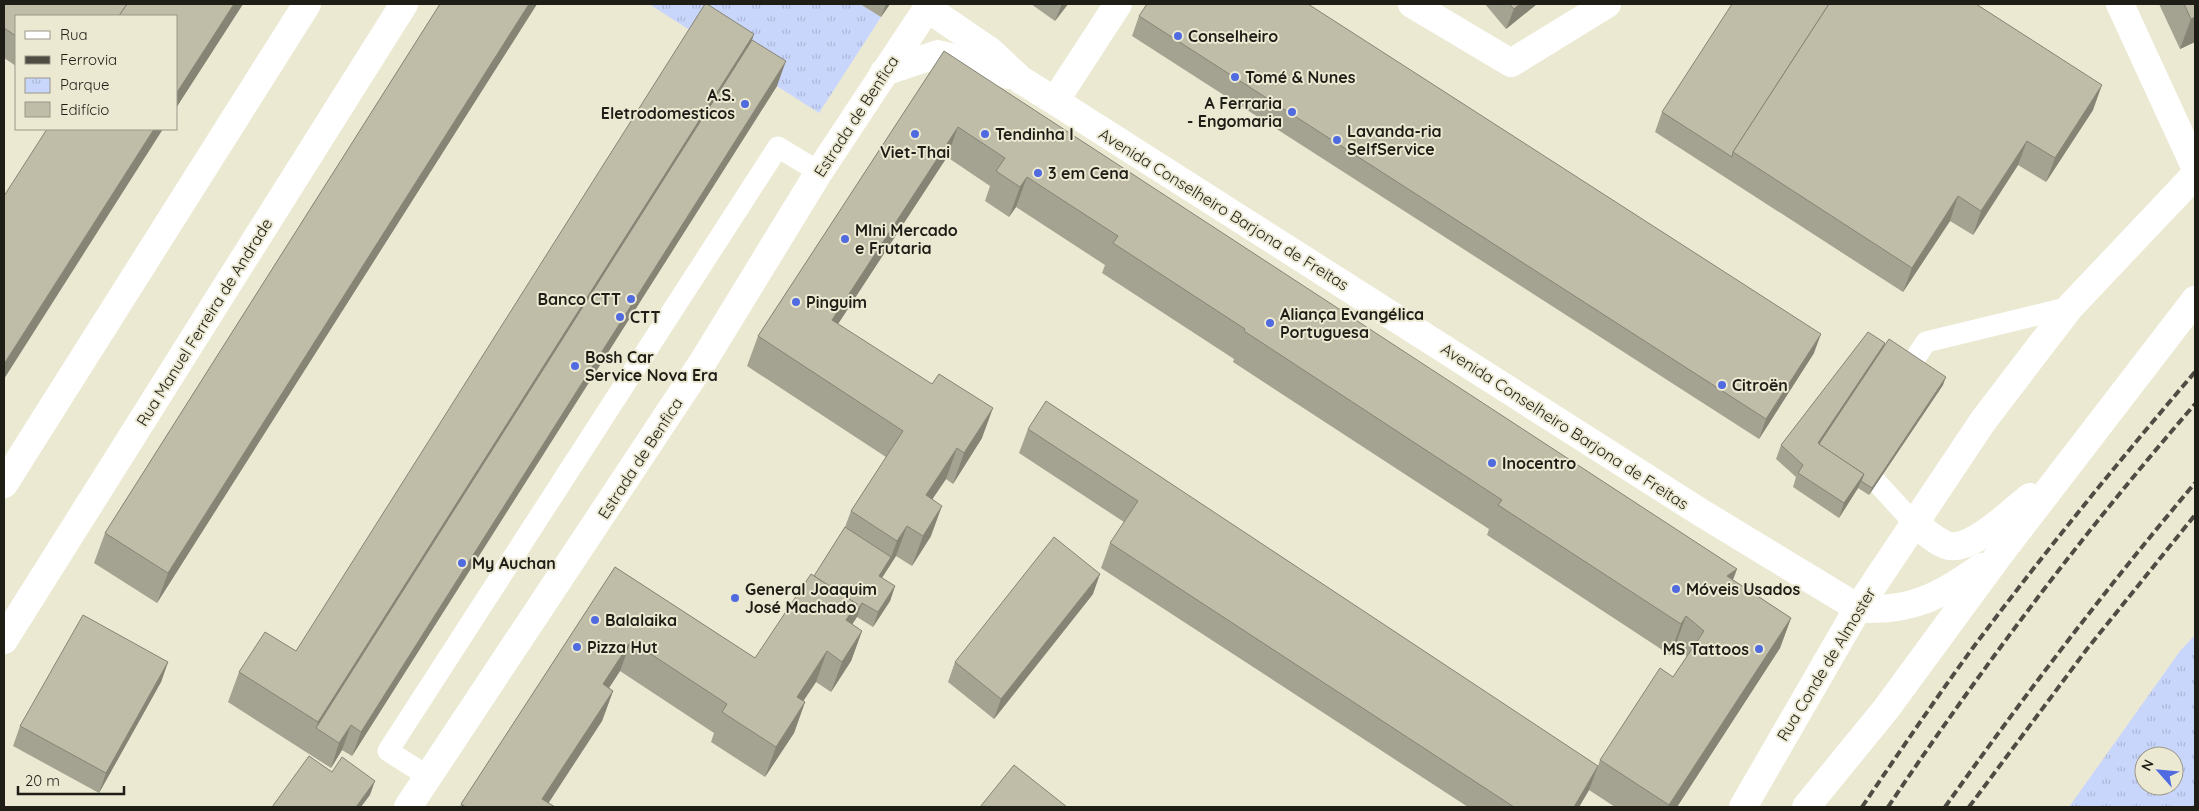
<svg xmlns="http://www.w3.org/2000/svg" width="2199" height="811" font-family="Quicksand,sans-serif">
<defs>
<pattern id="park-tufts" width="24" height="20" patternUnits="userSpaceOnUse" patternTransform="scale(1.25)"><rect width="24" height="20" fill="#c9d6fc"/><path d="M3 7l-1-3M5 7V3M7 7l1-3M15 17l-1-3M17 17v-4M19 17l1-3" fill="none" stroke="#acb7d7"/></pattern>
</defs>
<rect width="100%" height="100%" fill="#ece9d3"/>
<g fill="url(#park-tufts)" fill-rule="evenodd">
<path d="M649 4H860L881 17 819 113Z"/>
<path d="M2195 635V807H2069L2180 651ZM2144 756H2174V786H2144Z"/>
</g>
<g fill="none" stroke-linecap="round" stroke-linejoin="round">
<g stroke="#fff" stroke-width="21">
<path d="M1900 381 1926 342 2070 307"/>
<path d="M1858 462 1914 523"/>
<path d="M429 777 388 751 778 147 819 172"/>
</g>
<g stroke="#fff" stroke-width="28">
<path d="M1412 4 1511 63 1607 4"/>
<path d="M2120 4 2195 167"/>
<path d="M927 8 990 51 1021 80 1055 101 1700 512 1858 608"/>
<path d="M884 72 938 54 967 61 1009 75"/>
<path d="M1055 101 1118 4"/>
<path d="M4 484 307 4"/>
<path d="M4 640 404 4"/>
<path d="M1743 807 1858 608 1983 421 2070 307 2195 175"/>
</g>
<g stroke="#fff" stroke-width="28">
<path d="M1914 523C1924 530 1937 543 1949 546 1973 550 2012 511 2030 497"/>
<path d="M1858 608C1909 613 1941 596 1981 567"/>
<path d="M408 807 704 360 819 172 930 4"/>
<path d="M1806 807 1886 709 1999 555 2195 300"/>
</g>
<g stroke="#4f4d43" stroke-width="4" stroke-dasharray="8 4" stroke-linecap="butt">
<path d="M1862 807C1898 754 1934 701 1972 649 2043 554 2118 462 2195 372"/>
<path d="M1888 807C1982 667 2084 532 2195 404"/>
<path d="M1945 807C2024 696 2107 587 2195 483"/>
<path d="M1969 807 2087 649 2195 515"/>
</g>
</g>
<g fill="#a4a290">
<path d="M4 4H243L176 108 16 16V66L4 58Z"/>
<path d="M440 4H537L157 603 94 563 105 533Z"/>
<path d="M860 4H890L881 17Z"/>
<path d="M1031 4H1068L1055 21Z"/>
<path d="M1485 4H1537L1506 29Z"/>
<path d="M2159 4H2195V42L2180 49Z"/>
<path d="M1139 16 1814 353 1759 439 1132 36Z"/>
<path d="M754 34 752 40 777 86 352 756 342 750 331 768 228 702 239 672 296 651Z"/>
<path d="M944 51 1733 580 1791 618 1780 648 1677 807H1615L1589 790 1579 807H1468L1101 568 1110 543 1124 522 1019 453 1028 429 1598 766 1600 760 1673 677 1687 656 1675 646 1670 655 1487 535 1489 529 1233 362 1234 359 1102 273 1105 265 1016 207 1009 217 985 201 990 186 947 157 838 324 982 438 953 484 946 479 932 499 931 536 912 566 896 556 882 578 895 586 890 601 873 627 857 617 852 624 862 631 851 661 831 692 816 682 803 701 805 702 794 733 765 777 711 742 714 733 620 671 609 688 613 691 602 721 548 803 555 807H460L461 804 615 567 755 658 814 576 845 527 851 511 886 457 747 366 758 336Z"/>
<path d="M2093 110 2046 182 2018 165 1973 235 1950 221 1903 292 1655 132 1662 112Z"/>
<path d="M1885 343 1883 349 1943 385 1869 495 1858 488 1839 518 1793 487 1796 477 1776 459 1781 445Z"/>
<path d="M1093 594 994 719 948 682 955 662Z"/>
<path d="M168 662 161 682 99 793 13 746 20 726Z"/>
</g>
<g fill="#868475">
<path d="M234 4H243L176 108V94Z"/>
<path d="M529 4H537L157 603 168 573Z"/>
<path d="M886 4H890L881 17Z"/>
<path d="M1062 4H1068L1055 21Z"/>
<path d="M1520 4H1537L1506 29 1514 9Z"/>
<path d="M2195 17V42L2180 49 2191 19Z"/>
<path d="M754 34 743 64 316 728 318 722Z"/>
<path d="M786 61 777 86 352 756 361 732Z"/>
<path d="M2102 85 2093 110 2046 182 2055 158Z"/>
<path d="M958 127 947 157 821 350 832 320Z"/>
<path d="M154 129H163L4 379V364Z"/>
<path d="M2027 141 2018 165 1973 235 1981 211Z"/>
<path d="M1027 177 1016 207 1009 217 1020 187Z"/>
<path d="M1958 196 1950 221 1903 292 1912 268Z"/>
<path d="M1821 334 1814 353 1759 439 1766 419Z"/>
<path d="M1885 343 1879 357 1817 451 1818 443Z"/>
<path d="M1946 377 1943 385 1869 495 1872 488Z"/>
<path d="M993 408 982 438 953 484 964 453Z"/>
<path d="M957 448 946 479 915 525 926 495Z"/>
<path d="M1864 474 1858 488 1839 518 1844 503Z"/>
<path d="M942 506 931 536 912 566 923 536Z"/>
<path d="M907 526 896 556 874 590 879 576 891 557 897 541Z"/>
<path d="M1737 569 1726 599 1727 576Z"/>
<path d="M1100 574 1093 594 994 719 1001 699Z"/>
<path d="M895 586 890 601 873 627 878 612Z"/>
<path d="M862 603 857 617 846 634 851 620Z"/>
<path d="M857 604 846 634V620Z"/>
<path d="M1686 616 1675 646 1670 655 1681 624Z"/>
<path d="M1791 618 1780 648 1677 807H1668Z"/>
<path d="M862 631 851 661 831 692 842 662Z"/>
<path d="M631 641 620 671 592 714 603 684Z"/>
<path d="M827 651 816 682 786 727 797 697Z"/>
<path d="M168 662 161 682 99 793 106 773Z"/>
<path d="M613 691 602 721 546 807 542 799Z"/>
<path d="M805 702 794 733 765 777 776 747Z"/>
<path d="M351 725 342 750 331 768 339 743Z"/>
<path d="M1598 766 1589 790 1579 807H1574Z"/>
<path d="M375 781 370 795 361 807H356Z"/>
</g>
<g fill="#bfbca7" stroke="#868475">
<path d="M4 4H127L119 16H16V36L4 28Z"/>
<path d="M127 4H234L176 94V16H119Z"/>
<path d="M440 4H529L168 573 105 533Z"/>
<path d="M705 4H707L754 34 318 722 239 672 265 632 296 651Z"/>
<path d="M1147 4H1308L1821 334 1766 419 1139 16Z"/>
<path d="M1509 4H1520L1514 9Z"/>
<path d="M1732 4H1829L1733 152 1732 157 1662 112Z"/>
<path d="M1829 4H1976L2102 85 2055 158 2027 141 1981 211 1958 196 1912 268 1733 152Z"/>
<path d="M2184 4H2195V17L2191 19Z"/>
<path d="M752 40 786 61 361 732 351 725 339 743 316 728Z"/>
<path d="M944 51 1737 569 1727 576 1791 618 1669 805 1600 760 1660 668 1673 677 1704 631 1686 616 1681 624 1498 505 1502 500 1244 331 1245 329 1113 243 1118 236 1027 177 1020 187 996 171 1005 158 958 127 832 320 932 384 939 374 993 408 964 453 957 448 926 495 942 506 923 536 907 526 897 541 851 511 903 431 758 336Z"/>
<path d="M47 129H154L4 364V196Z"/>
<path d="M1868 332 1885 343 1818 443 1864 474 1844 503 1798 473 1803 465 1781 445Z"/>
<path d="M1889 339 1946 377 1872 488 1861 481 1864 474 1819 444Z"/>
<path d="M1046 401 1598 766 1574 807H1514L1110 543 1138 501 1028 429Z"/>
<path d="M845 527 891 557 879 576 895 586 878 612 862 603 851 620 857 604 814 576Z"/>
<path d="M1054 537 1100 574 1001 699 955 662Z"/>
<path d="M615 567 755 658 811 574 857 604 846 620 862 631 842 662 827 651 797 697 805 702 776 747 722 712 727 704 631 641 603 684 613 691 542 799 555 807H466L461 804Z"/>
<path d="M83 615 168 662 106 773 20 726Z"/>
<path d="M309 756 332 772 342 757 375 781 356 807H272Z"/>
<path d="M1014 765 1067 807H980Z"/>
</g>
<g fill="#506adf" stroke="#ece9d3" stroke-width="2">
<circle cx="1178" cy="36" r="5"/>
<circle cx="1235" cy="77" r="5"/>
<circle cx="745" cy="104" r="5"/>
<circle cx="1292" cy="112" r="5"/>
<circle cx="915" cy="134" r="5"/>
<circle cx="985" cy="134" r="5"/>
<circle cx="1337" cy="140" r="5"/>
<circle cx="1038" cy="173" r="5"/>
<circle cx="845" cy="239" r="5"/>
<circle cx="631" cy="299" r="5"/>
<circle cx="796" cy="302" r="5"/>
<circle cx="620" cy="317" r="5"/>
<circle cx="1270" cy="323" r="5"/>
<circle cx="575" cy="366" r="5"/>
<circle cx="1722" cy="385" r="5"/>
<circle cx="1492" cy="463" r="5"/>
<circle cx="462" cy="563" r="5"/>
<circle cx="1676" cy="589" r="5"/>
<circle cx="735" cy="598" r="5"/>
<circle cx="595" cy="620" r="5"/>
<circle cx="577" cy="647" r="5"/>
<circle cx="1759" cy="649" r="5"/>
</g>
<g text-anchor="middle" dominant-baseline="central" stroke-width="4" stroke-linejoin="round" paint-order="stroke">
<g font-size="16" font-weight="bold" fill="#1e1d16" stroke="#ece9d3" text-anchor="start">
<text x="1188" y="36">Conselheiro</text>
<text x="1245" y="77">Tomé &amp; Nunes</text>
<text x="735" y="95" text-anchor="end">A.S.<tspan x="735" dy="18">Eletrodomesticos</tspan></text>
<text x="1282" y="103" text-anchor="end">A Ferraria<tspan x="1282" dy="18">- Engomaria</tspan></text>
<text x="1347" y="131">Lavanda-ria<tspan x="1347" dy="18">SelfService</tspan></text>
<text x="995" y="134">Tendinha I</text>
<text x="915" y="152" text-anchor="middle">Viet-Thai</text>
<text x="1048" y="173">3 em Cena</text>
<text x="855" y="230">MIni Mercado<tspan x="855" dy="18">e Frutaria</tspan></text>
<text x="621" y="299" text-anchor="end">Banco CTT</text>
<text x="806" y="302">Pinguim</text>
<text x="1280" y="314">Aliança Evangélica<tspan x="1280" dy="18">Portuguesa</tspan></text>
<text x="630" y="317">CTT</text>
<text x="585" y="357">Bosh Car<tspan x="585" dy="18">Service Nova Era</tspan></text>
<text x="1732" y="385">Citroën</text>
<text x="1502" y="463">Inocentro</text>
<text x="472" y="563">My Auchan</text>
<text x="745" y="589">General Joaquim<tspan x="745" dy="18">José Machado</tspan></text>
<text x="1686" y="589">Móveis Usados</text>
<text x="605" y="620">Balalaika</text>
<text x="587" y="647">Pizza Hut</text>
<text x="1749" y="649" text-anchor="end">MS Tattoos</text>
</g>
<g font-size="16" fill="#1e1d16" stroke="#ece9d3">
<text transform="translate(856 116) rotate(-57)">Estrada de Benfica</text>
<text transform="translate(1224 209) rotate(32)">Avenida Conselheiro Barjona de Freitas</text>
<text transform="translate(204 322) rotate(-58)">Rua Manuel Ferreira de Andrade</text>
<text transform="translate(1565 426) rotate(33)">Avenida Conselheiro Barjona de Freitas</text>
<text transform="translate(640 458) rotate(-57)">Estrada de Benfica</text>
<text transform="translate(1826 664) rotate(-59)">Rua Conde de Almoster</text>
</g>
</g>
<rect width="2199" height="811" fill="none" stroke="#1e1d16" stroke-width="10"/>
<rect x="15" y="15" width="162" height="115" fill="#ece9d3" stroke="#9a9787"/>
<rect x="25" y="31" width="25" height="8" fill="#ffffff" stroke="#9a9787"/>
<text x="60" y="40" font-size="15" fill="#1e1d16">Rua</text>
<rect x="25" y="56" width="25" height="8" fill="#4f4d43" stroke="#9a9787"/>
<text x="60" y="65" font-size="15" fill="#1e1d16">Ferrovia</text>
<rect x="25" y="78" width="25" height="15" fill="url(#park-tufts)" stroke="#9a9787"/>
<text x="60" y="90" font-size="15" fill="#1e1d16">Parque</text>
<rect x="25" y="102" width="25" height="15" fill="#bfbca7" stroke="#9a9787"/>
<text x="60" y="115" font-size="15" fill="#1e1d16">Edifício</text>
<g transform="translate(2159 771) rotate(297)"><circle r="24" fill="#ece9d3" stroke="#9a9787"/>
<path d="M0-4L9 19L0 12L-9 19Z" fill="#506adf"/>
<text y="-8" font-size="14" font-weight="bold" text-anchor="middle" fill="#1e1d16">N</text>
</g>
<path d="M18 786v8h106v-8" fill="none" stroke="#1e1d16" stroke-width="2.5"/>
<text x="25" y="786" font-size="15" fill="#1e1d16" stroke="#ece9d3" stroke-width="4" paint-order="stroke">20 m</text>
</svg>
